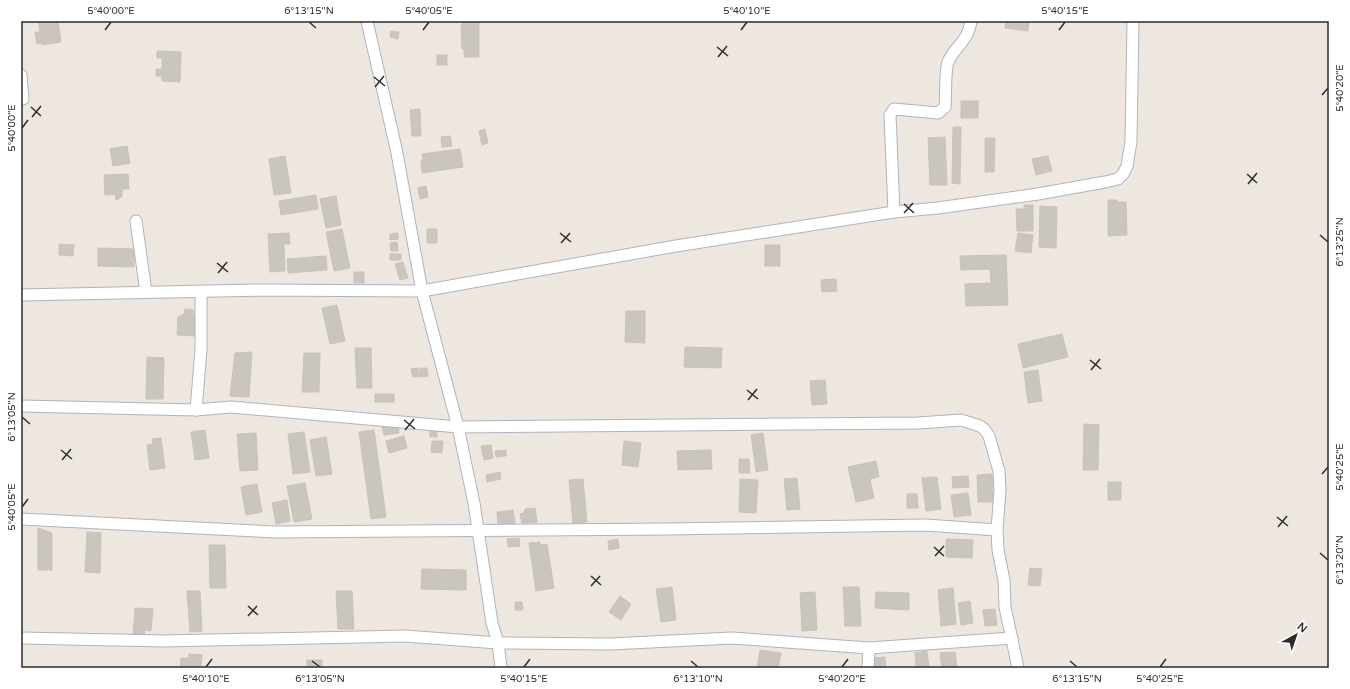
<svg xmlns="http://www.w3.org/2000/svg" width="1350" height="689" font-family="'Varela Round',sans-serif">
<rect width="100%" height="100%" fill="#eee7df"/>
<g fill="#cac5bd" stroke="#cac2b8">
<path d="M58 21 61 42 42 45V43L37 44 35 32H40L39 23Z"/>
<path d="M463 21H479V57H464V49H462L461 25H463Z"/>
<path d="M1006 21H1029L1028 31 1005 28Z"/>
<path d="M391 31 399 32 398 39 390 37Z"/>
<path d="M157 51 181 52 180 82 162 81V76H156V69H162V58H157Z"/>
<rect x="437" y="55" width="10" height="10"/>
<rect x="961" y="101" width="17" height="17"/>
<path d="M420 109 421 136H412L410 110Z"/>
<path d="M953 127H961L960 184 952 183Z"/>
<path d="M485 129 488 143 482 145 479 131Z"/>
<path d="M450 136 452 146 442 147 441 137Z"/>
<path d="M945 137 947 185H930L928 138Z"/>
<path d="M985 138H995L994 172H985Z"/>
<path d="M127 146 130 163 113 166 110 149Z"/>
<path d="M460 149 463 167 422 173 421 161H423L422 154Z"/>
<path d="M285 156 291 193 274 195 269 159Z"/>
<path d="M1048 156 1052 171 1036 175 1032 159Z"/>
<path d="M128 174 129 189H122V197L116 200 115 194 105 195 104 175Z"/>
<path d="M426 186 428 197 420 199 418 188Z"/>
<path d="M316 195 318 209 281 215 279 201Z"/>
<path d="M336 196 341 225 326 228 320 199Z"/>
<path d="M1108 200H1117V202H1126L1127 235 1108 236Z"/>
<path d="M1024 205H1033V231H1017L1016 209H1024Z"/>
<path d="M1040 206 1057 207 1056 248 1039 247Z"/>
<path d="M342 229 350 268 334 271 326 232Z"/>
<rect x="427" y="229" width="10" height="14"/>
<path d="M289 233 290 244H284L285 271 270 272 268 234Z"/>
<path d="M398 233V239L390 240V234Z"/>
<path d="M1018 233 1033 235 1031 253 1015 251Z"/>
<path d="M397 242 398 251H391L390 243Z"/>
<path d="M59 244 74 245 73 256 59 255Z"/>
<rect x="765" y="245" width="15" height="21"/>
<path d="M98 248 134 249V267L98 266Z"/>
<rect x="390" y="254" width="11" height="6"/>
<path d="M1006 255 1008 305 966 306 965 284 991 283 990 269 961 270 960 256Z"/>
<path d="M326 256 327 270 288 273 287 259Z"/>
<path d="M403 262 408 278 400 280 395 264Z"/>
<rect x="354" y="272" width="10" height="11"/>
<path d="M836 279 837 291 822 292 821 280Z"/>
<path d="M337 305 345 341 330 344 322 308Z"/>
<path d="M185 309 193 310V314H196L195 336 177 335 178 317 184 314Z"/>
<path d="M626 311H645V343L625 342Z"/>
<path d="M1062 334 1068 357 1023 368 1018 344Z"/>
<path d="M685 347 722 348 721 368 684 367Z"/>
<path d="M355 348H371L372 388H357Z"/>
<path d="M252 352 249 397 230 396 235 353Z"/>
<path d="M304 353H320L319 392H302Z"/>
<path d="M147 357 164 358 163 399H146Z"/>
<path d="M418 368 420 376 413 377 411 369Z"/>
<path d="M420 368H427L428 376 421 377Z"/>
<path d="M1038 370 1042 401 1028 403 1024 372Z"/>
<path d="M825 380 827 404 812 405 810 381Z"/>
<rect x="375" y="394" width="19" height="8"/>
<path d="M398 424 399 433 384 435 382 426Z"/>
<path d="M1084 424 1099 425 1098 470H1083Z"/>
<path d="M205 430 209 458 195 460 191 432Z"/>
<path d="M374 430 386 517 371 519 359 432Z"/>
<rect x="430" y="430" width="7" height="7"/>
<path d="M304 432 310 472 293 474 288 434Z"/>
<path d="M256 433 258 470 240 471 237 434Z"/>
<path d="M763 433 768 470 756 472 751 435Z"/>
<path d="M404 436 407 448 389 453 386 441Z"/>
<path d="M326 437 332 474 316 476 310 440Z"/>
<path d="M161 438 165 468 150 470 147 445 153 444 152 439Z"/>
<path d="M432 441H443L442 453 431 452Z"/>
<path d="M624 441 641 443 638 467 622 465Z"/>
<path d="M491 445 493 458 484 460 481 446Z"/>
<path d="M506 450V456L496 457 495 451Z"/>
<path d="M711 450 712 469 678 470 677 451Z"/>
<path d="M739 459H749L750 473H739Z"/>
<path d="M876 461 879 477 870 479 874 498 856 502 848 467Z"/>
<path d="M500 472 501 479 487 482 486 475Z"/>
<path d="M992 474 993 502H978L977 475Z"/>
<path d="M968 476 969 487 953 488 952 477Z"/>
<path d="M937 477 941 509 926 511 922 478Z"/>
<path d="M797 478 800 509 787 510 784 479Z"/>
<path d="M583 479 587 522 573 523 569 480Z"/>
<path d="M740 479 758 480 756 513 739 512Z"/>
<rect x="1108" y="482" width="13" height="18"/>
<path d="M305 483 312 519 294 522 287 486Z"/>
<path d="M257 484 262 512 246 515 241 487Z"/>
<path d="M968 493 971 515 954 517 951 495Z"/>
<path d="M907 494H917L918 508H907Z"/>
<path d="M287 500 290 521 276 524 272 503Z"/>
<path d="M535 508 537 522 522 523 520 514 524 513 525 509Z"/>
<path d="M513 510 515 524 498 525 497 512Z"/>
<path d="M38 528 52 533V570H38Z"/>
<path d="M87 532 101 533 100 573 85 572Z"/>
<path d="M519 538 520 546 508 547 507 539Z"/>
<path d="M618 539 619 548 609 550 608 541Z"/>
<path d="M946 539 973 540 972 558 946 557Z"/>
<path d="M540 542V545L547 544 554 588 536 591 529 543Z"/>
<path d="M209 545H225L226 588H210Z"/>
<path d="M1030 568 1042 569 1040 586 1028 585Z"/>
<path d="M422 569 466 570V590L421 589Z"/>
<path d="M672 587 676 620 661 622 656 589Z"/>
<path d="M843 587H859L861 626H845Z"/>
<path d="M953 588 956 624 941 626 938 590Z"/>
<path d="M187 591H200L202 631 190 632Z"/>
<path d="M336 591H352L354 629H338Z"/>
<path d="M815 592 817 630 802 631 800 593Z"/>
<path d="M876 592 909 593V610L875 608Z"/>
<path d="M620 596 631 604 621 620 609 612Z"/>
<path d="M970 601 973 623 961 625 958 603Z"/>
<path d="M515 602H522L523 610H515Z"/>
<path d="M135 608 153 609 151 631 145 630 144 636 133 635Z"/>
<path d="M995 609 997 625 985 626 983 610Z"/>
<path d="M760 650 781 653 778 668H757Z"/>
<path d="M927 651 929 668H916L915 653Z"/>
<path d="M955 652 957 668H942L940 653Z"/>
<path d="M189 654 202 655 201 668H180L181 658H189Z"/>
<path d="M885 657 886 668H873L872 658Z"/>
<rect x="307" y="660" width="15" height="8"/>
</g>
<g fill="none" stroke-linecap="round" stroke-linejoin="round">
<g stroke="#afb3bd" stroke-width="13">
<g id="minor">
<path d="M367 21 397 153 422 291 458 427 474 503 492 623 498 643 501 668"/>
<path d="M21 75 23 99"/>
<path d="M894 212 890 115 894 109 938 113 945 107C946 96 945 69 948 62 955 46 968 42 971 21"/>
<path d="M136 221 146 292"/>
<path d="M21 295 262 290 422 291 676 246 894 212 938 208 1038 194 1105 182 1118 179 1123 174 1127 166 1131 142 1133 21"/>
<path d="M21 406 196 410 231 407 458 427 918 423 961 420 980 426 985 430 989 436 999 471 1000 490 997 530 998 550 1004 580 1005 607 1018 668"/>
<path d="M196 410 201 350V291"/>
<path d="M21 519 275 532 668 529 926 525 997 530"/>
<path d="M21 638 164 641 405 636 498 643 610 644 732 638 869 648 1012 638"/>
<path d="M868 668 869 648"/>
</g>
</g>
<use href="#minor" stroke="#fff" stroke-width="11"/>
</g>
<path fill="none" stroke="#2d2d2d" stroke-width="1.5" d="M309 22 316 28M105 30 111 22M423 30 429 22M741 30 747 22M1059 30 1065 22M717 47 728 56M718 57 727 46M374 77 385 86M375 87 384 76M1322 95 1328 88M31 107 41 116M32 117 41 106M22 128 28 120M1247 174 1257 183M1248 184 1257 173M904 204 914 213M904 213 913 203M560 233 571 242M1320 235 1328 242M561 243 570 233M217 263 228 272M218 273 227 262M1090 360 1101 369M1091 370 1100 359M747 390 758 399M748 400 757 389M22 417 30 424M404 420 415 429M405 430 414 419M61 450 72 459M62 460 71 449M1322 474 1328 467M22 507 28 499M1277 517 1288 526M1278 527 1287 516M934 547 944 556M1320 553 1328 560M935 556 944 546M591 576 601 585M591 586 600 576M248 606 258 615M248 616 257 606M312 661 320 667M691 661 698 667M1070 661 1077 667M206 667 212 659M524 667 530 659M842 667 848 659M1160 667 1166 659"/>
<rect width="1350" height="689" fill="none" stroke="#ffffff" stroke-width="44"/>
<g transform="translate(1296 635) rotate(40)" stroke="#ffffff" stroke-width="3" paint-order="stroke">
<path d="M0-3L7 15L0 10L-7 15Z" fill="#2d2d2d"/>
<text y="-6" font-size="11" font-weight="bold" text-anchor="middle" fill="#2d2d2d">N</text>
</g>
<rect x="22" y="22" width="1306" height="645" fill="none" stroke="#2d2d2d" stroke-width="1.5"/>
<g font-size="10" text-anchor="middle" fill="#2d2d2d">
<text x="111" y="14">5°40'00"E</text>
<text x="309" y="14">6°13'15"N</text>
<text x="429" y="14">5°40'05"E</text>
<text x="747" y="14">5°40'10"E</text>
<text x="1065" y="14">5°40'15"E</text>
<text transform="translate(1339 88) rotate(-90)" y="4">5°40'20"E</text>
<text transform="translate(11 128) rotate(-90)" y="4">5°40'00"E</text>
<text transform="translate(1339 242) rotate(-90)" y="4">6°13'25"N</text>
<text transform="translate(11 417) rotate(-90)" y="4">6°13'05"N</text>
<text transform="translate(1339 467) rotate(-90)" y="4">5°40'25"E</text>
<text transform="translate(11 507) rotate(-90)" y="4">5°40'05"E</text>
<text transform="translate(1339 560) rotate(-90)" y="4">6°13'20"N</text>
<text x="206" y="682">5°40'10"E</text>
<text x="320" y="682">6°13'05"N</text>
<text x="524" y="682">5°40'15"E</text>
<text x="698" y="682">6°13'10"N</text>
<text x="842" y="682">5°40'20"E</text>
<text x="1077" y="682">6°13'15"N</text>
<text x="1160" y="682">5°40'25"E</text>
</g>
</svg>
